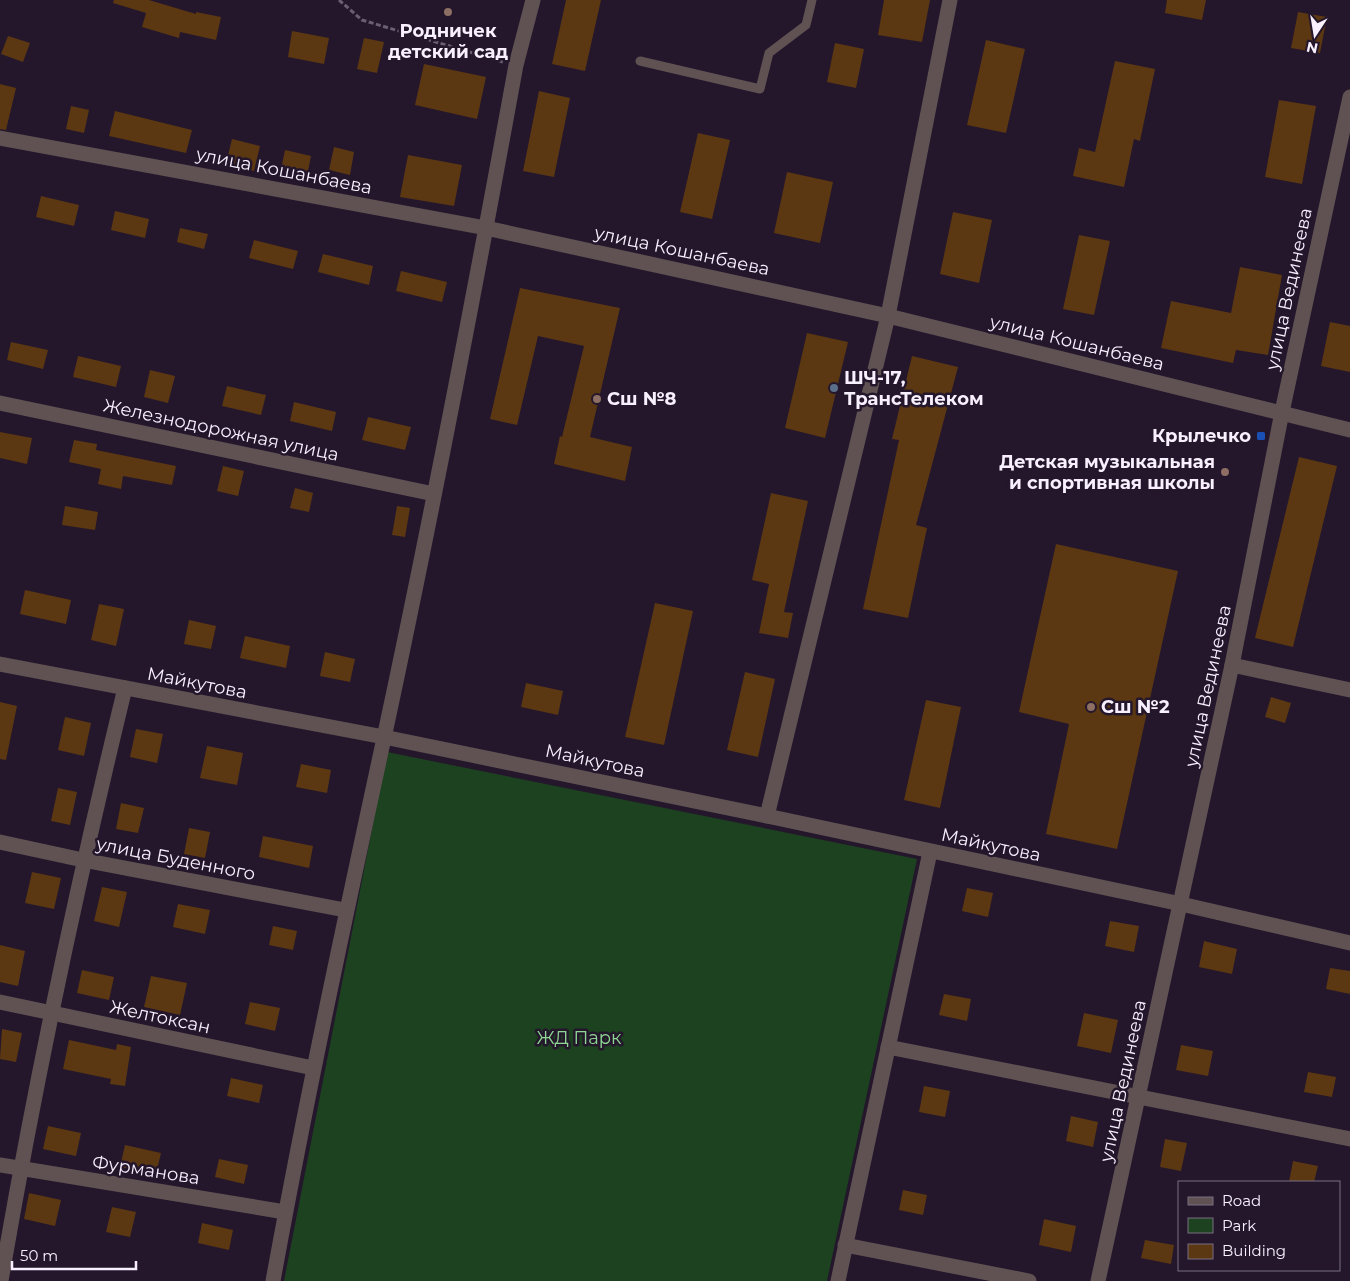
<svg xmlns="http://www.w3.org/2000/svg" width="1350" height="1281" font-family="Montserrat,sans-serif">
<rect width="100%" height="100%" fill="#24172c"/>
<path fill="#1c4220" d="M387 752 917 859 827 1281H284Z"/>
<g fill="#5b3712">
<path d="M114 0H149L196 14V12L221 17 216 40 180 32 179 38 142 27 146 13 113 3Z"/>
<path d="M566 0H601L585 71 552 64Z"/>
<path d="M884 0H930L922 42 878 35Z"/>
<path d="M1167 0H1206L1202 20 1165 13Z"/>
<path d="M1298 12 1327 17 1320 53 1291 48Z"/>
<path d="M292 31 329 38 324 64 288 57Z"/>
<path d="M8 36 30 43 23 62 1 54Z"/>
<path d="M364 38 384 42 377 73 357 69Z"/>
<path d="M986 40 1025 49 1006 133 967 125Z"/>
<path d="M835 43 864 49 856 88 827 82Z"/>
<path d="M1115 61 1155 69 1140 141 1134 139 1124 187 1073 176 1079 148 1095 152Z"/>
<path d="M424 64 486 77 477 119 415 105Z"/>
<path d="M0 84 16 88 6 130 0 129Z"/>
<path d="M539 91 570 98 554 177 523 171Z"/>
<path d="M1279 100 1316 106 1302 184 1265 177Z"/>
<path d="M71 106 89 110 84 133 66 129Z"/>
<path d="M115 111 192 130 186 153 109 136Z"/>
<path d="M698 133 730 140 712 219 680 212Z"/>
<path d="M232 139 260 146 254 171 226 164Z"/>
<path d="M334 147 354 152 350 175 329 170Z"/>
<path d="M285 150 311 156 306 181 280 174Z"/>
<path d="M408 155 462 165 454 206 400 197Z"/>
<path d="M787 172 833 182 820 243 774 233Z"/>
<path d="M41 196 79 205 74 226 36 217Z"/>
<path d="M115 211 149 219 145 238 111 230Z"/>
<path d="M953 212 992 220 979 283 940 274Z"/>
<path d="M180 228 208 234 204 249 177 242Z"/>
<path d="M1079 235 1110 241 1094 315 1063 309Z"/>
<path d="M254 240 298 251 293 269 249 258Z"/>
<path d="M323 254 373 266 369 285 318 272Z"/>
<path d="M1240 267 1282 275 1268 355 1236 350 1233 363 1161 348 1171 301 1231 313Z"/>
<path d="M401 271 447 282 442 302 396 291Z"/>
<path d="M520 288 620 308 590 437 632 447 625 481 554 464 560 436 562 437 584 346 538 336 517 425 490 419Z"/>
<path d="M1330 322 1350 326V372L1321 366Z"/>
<path d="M807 333 848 342 825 438 785 428Z"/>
<path d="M11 342 48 350 43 369 7 360Z"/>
<path d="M78 356 121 366 116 387 73 377Z"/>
<path d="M912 356 958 367 916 525 927 528 908 618 863 609 899 440 892 439Z"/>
<path d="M150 370 175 376 168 403 144 397Z"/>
<path d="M227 386 266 395 261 415 222 406Z"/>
<path d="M294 402 336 412 332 431 290 421Z"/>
<path d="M368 417 411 427 405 450 362 440Z"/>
<path d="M0 432 32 438 27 464 0 458Z"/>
<path d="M74 440 97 444 96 450 176 466 172 485 123 476 121 489 98 484 101 469 69 462Z"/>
<path d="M1299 457 1337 466 1293 647 1255 638Z"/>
<path d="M223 466 244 471 238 496 217 491Z"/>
<path d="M295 488 313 493 309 512 290 508Z"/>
<path d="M771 493 808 501 784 612 793 613 788 638 759 633 769 584 752 580Z"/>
<path d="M65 506 98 512 95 530 62 525Z"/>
<path d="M397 506 410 508 405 537 392 535Z"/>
<path d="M1056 544 1178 571 1117 849 1046 834 1069 724 1019 712Z"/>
<path d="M25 590 71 600 66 624 20 614Z"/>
<path d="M655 603 693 611 664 745 625 737Z"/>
<path d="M99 604 124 609 116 646 91 640Z"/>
<path d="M189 620 216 626 211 649 184 644Z"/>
<path d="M245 636 290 646 286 668 240 658Z"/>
<path d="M325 652 355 659 350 682 320 676Z"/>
<path d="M745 672 775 679 758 757 727 750Z"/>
<path d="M526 683 563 691 558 715 521 707Z"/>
<path d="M1271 697 1291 703 1285 723 1265 717Z"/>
<path d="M926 700 961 707 940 808 904 800Z"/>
<path d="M0 702 17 706 6 760 0 759Z"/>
<path d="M65 717 91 723 84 756 58 750Z"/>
<path d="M136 729 163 734 157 763 130 757Z"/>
<path d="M207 746 243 753 237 785 200 778Z"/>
<path d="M301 764 331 770 327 793 296 787Z"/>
<path d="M58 788 77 792 70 825 51 821Z"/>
<path d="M121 803 144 808 138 833 116 829Z"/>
<path d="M189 828 210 832 205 858 184 854Z"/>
<path d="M263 836 313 846 309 868 259 857Z"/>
<path d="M32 872 61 878 54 909 25 903Z"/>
<path d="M102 887 127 892 119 927 94 921Z"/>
<path d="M967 888 993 893 988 917 962 911Z"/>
<path d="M178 904 210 910 205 934 173 927Z"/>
<path d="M1110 921 1139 926 1134 952 1105 946Z"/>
<path d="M273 926 297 931 293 950 269 945Z"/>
<path d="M1204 941 1237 949 1232 974 1199 967Z"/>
<path d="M0 945 25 951 18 986 0 982Z"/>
<path d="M1330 968 1350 971V994L1326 989Z"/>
<path d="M82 970 114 977 109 1000 77 993Z"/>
<path d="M151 976 187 983 180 1015 144 1007Z"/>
<path d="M944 994 971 999 967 1021 939 1015Z"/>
<path d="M250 1002 280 1008 275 1031 245 1024Z"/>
<path d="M1084 1013 1118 1020 1111 1053 1077 1046Z"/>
<path d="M2 1029 22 1033 16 1062 0 1059Z"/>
<path d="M69 1040 116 1050 117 1044 131 1047 125 1086 110 1084 111 1079 63 1069Z"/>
<path d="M1181 1045 1213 1051 1208 1076 1176 1070Z"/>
<path d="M1308 1072 1336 1077 1332 1097 1304 1092Z"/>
<path d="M231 1078 263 1085 259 1103 227 1096Z"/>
<path d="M924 1086 950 1091 945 1117 919 1112Z"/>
<path d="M1071 1116 1098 1122 1093 1147 1066 1141Z"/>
<path d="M48 1126 81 1133 76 1156 43 1149Z"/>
<path d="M1165 1139 1187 1143 1181 1171 1160 1167Z"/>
<path d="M125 1145 161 1153 156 1174 120 1167Z"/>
<path d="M219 1159 248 1165 244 1184 215 1177Z"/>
<path d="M1293 1161 1318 1166 1314 1182H1289Z"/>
<path d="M903 1190 927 1195 923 1215 899 1210Z"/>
<path d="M29 1193 61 1200 55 1226 24 1219Z"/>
<path d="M112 1207 136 1212 130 1237 106 1232Z"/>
<path d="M1044 1219 1076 1226 1071 1252 1039 1245Z"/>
<path d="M202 1223 233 1230 229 1250 198 1243Z"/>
<path d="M1145 1240 1174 1245 1171 1264 1141 1258Z"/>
</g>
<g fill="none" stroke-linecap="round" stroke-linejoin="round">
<path stroke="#6a5f71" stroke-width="3" stroke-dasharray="5 2.5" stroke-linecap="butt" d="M339 0 362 20 503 62"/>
<path stroke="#605252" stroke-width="9" d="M640 61 760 89 769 53 806 25 812 0"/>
<g stroke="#605252" stroke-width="15">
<path d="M0 138 486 228 888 316 1350 430"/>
<path d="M0 403 434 494"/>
<path d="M0 664 384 737 767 816 1181 904 1350 943"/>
<path d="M1232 665 1350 690"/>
<path d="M767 816 888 316 950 0"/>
<path d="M0 842 83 860 345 910"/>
<path d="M0 1002 313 1068"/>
<path d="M888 1047 1350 1139"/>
<path d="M0 1165 285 1212"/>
<path d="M845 1245 1029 1281"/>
<path d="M1 1281C35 1082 77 885 125 688"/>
<path d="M273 1281C306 1099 345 919 384 738 432 515 475 290 516 65L533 0"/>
<path d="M838 1281 930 852"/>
<path d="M1098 1281 1232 665 1282 412 1350 97"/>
</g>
</g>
<g fill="#8d6e63" stroke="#24172c" stroke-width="2">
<circle cx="448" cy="12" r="5"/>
<circle cx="597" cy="399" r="5"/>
<circle cx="1225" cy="472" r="5"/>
<circle cx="1091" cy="707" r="5"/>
</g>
<circle fill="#5c6f8a" stroke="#24172c" stroke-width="2" cx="834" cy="388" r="5"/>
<rect fill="#1a4fb4" stroke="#24172c" stroke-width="2" x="1256" y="431" width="10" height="10" rx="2.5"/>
<g text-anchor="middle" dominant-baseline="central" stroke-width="5" stroke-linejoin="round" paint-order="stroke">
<g font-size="18" font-weight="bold" fill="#f8f0fe" stroke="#24172c" text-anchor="start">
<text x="448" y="31" text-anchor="middle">Родничек<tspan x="448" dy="21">детский сад</tspan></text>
<text x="844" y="378">ШЧ-17,<tspan x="844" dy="21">ТрансТелеком</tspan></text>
<text x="607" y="399">Сш №8</text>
<text x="1251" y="436" text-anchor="end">Крылечко</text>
<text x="1215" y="462" text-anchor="end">Детская музыкальная<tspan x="1215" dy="21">и спортивная школы</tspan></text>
<text x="1101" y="707">Сш №2</text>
</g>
<g font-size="18" fill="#f8f0fe" stroke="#24172c">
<text transform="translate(284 171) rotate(11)">улица Кошанбаева</text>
<text transform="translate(682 251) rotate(12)">улица Кошанбаева</text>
<text transform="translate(1289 289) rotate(-78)">улица Вединеева</text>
<text transform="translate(1077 343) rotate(14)">улица Кошанбаева</text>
<text transform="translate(221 430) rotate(12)">Железнодорожная улица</text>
<text transform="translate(197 683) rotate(11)">Майкутова</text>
<text transform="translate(1208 686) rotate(-78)">улица Вединеева</text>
<text transform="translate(595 761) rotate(12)">Майкутова</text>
<text transform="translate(991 845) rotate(12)">Майкутова</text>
<text transform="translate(176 859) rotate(11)">улица Буденного</text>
<text transform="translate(160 1017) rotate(12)">Желтоксан</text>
<text transform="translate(1123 1081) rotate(-78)">улица Вединеева</text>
<text transform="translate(146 1170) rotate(9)">Фурманова</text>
</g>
<g font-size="18" fill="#8ed793" stroke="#24172c">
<text x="579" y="1038">ЖД Парк</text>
</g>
</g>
<rect x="1178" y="1181" width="162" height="90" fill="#24172c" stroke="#796e80"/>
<rect x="1188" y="1197" width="25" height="8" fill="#605252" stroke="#796e80"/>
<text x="1222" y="1206" font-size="15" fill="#f8f0fe">Road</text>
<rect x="1188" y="1218" width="25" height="15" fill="#1c4220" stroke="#796e80"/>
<text x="1222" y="1231" font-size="15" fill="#f8f0fe">Park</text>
<rect x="1188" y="1244" width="25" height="15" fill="#5b3712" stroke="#796e80"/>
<text x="1222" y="1256" font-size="15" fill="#f8f0fe">Building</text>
<g transform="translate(1315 35) rotate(192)" stroke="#24172c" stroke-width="4" paint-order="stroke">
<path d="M0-4L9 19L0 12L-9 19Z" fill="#f8f0fe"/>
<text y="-8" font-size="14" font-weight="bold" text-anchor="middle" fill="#f8f0fe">N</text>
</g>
<path d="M12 1261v8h124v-8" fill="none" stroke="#f8f0fe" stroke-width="2.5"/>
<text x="20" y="1261" font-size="15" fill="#f8f0fe" stroke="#24172c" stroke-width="4" paint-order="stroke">50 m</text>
</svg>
